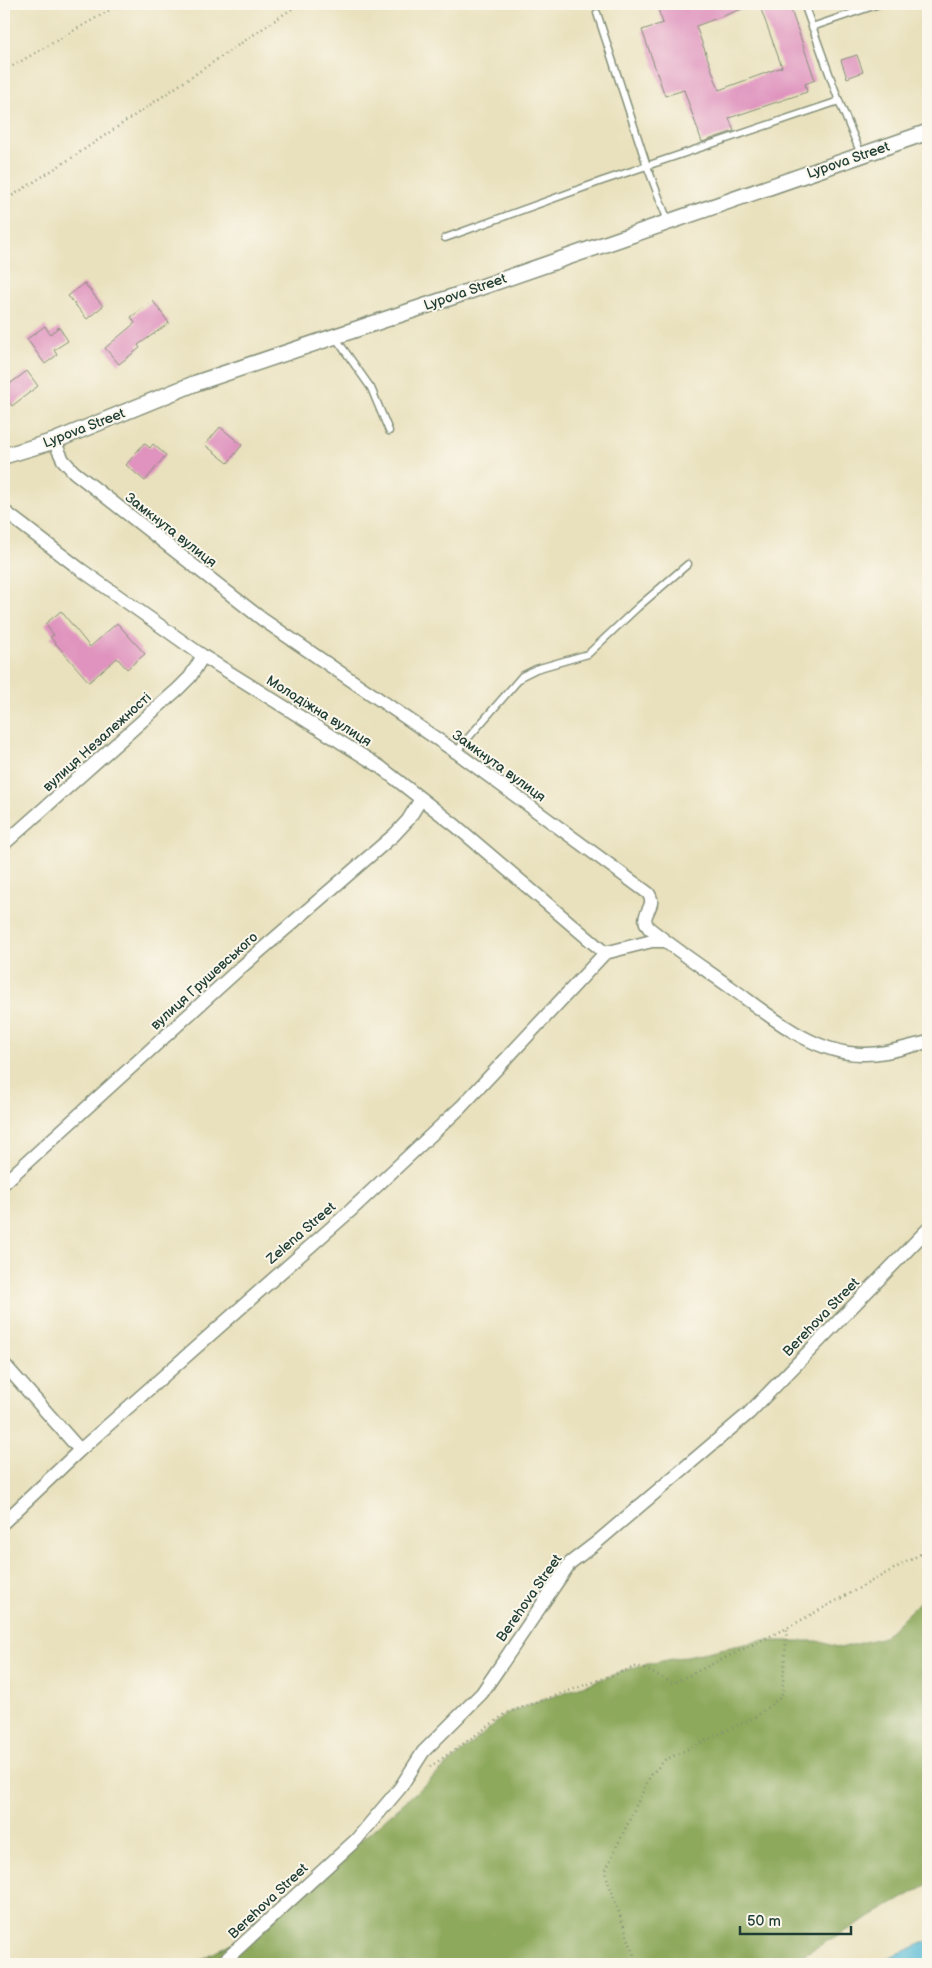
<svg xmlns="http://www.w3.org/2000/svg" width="932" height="1968" font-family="'Balsamiq Sans',sans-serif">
<rect width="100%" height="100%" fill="#fbf7ec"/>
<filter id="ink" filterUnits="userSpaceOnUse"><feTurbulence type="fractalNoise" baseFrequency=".02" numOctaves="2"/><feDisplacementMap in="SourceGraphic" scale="10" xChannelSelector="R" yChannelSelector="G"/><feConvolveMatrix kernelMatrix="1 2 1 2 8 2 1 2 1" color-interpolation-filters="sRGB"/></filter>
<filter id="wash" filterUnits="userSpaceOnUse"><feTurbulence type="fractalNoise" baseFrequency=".0096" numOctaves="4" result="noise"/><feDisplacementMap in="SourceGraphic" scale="20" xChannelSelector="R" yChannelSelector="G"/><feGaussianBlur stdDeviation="1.12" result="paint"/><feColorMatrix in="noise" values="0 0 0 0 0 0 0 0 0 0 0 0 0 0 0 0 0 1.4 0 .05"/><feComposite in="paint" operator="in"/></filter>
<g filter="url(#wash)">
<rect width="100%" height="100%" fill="#e9e1bd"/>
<path fill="#8da95c" stroke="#567348" d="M928 1593V1884L787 1964H193L260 1928 507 1713 638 1666 760 1641H818L840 1648 884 1637Z"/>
<path fill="#58bbd6" stroke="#3c7c85" d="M928 1941V1964H873Z"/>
<g id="blocks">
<g fill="#df93be">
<path d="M656 4H753V5L696 26 719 90 782 67 759 4H789L815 80 805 84 807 92 729 118 734 131 702 142 684 90 665 96 642 30 663 23Z"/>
<path d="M857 55 863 72 847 78 841 60Z"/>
<path d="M84 283 103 306 87 319 68 296Z"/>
<path d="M153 301 169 323 138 345 140 348 119 364 105 348 135 323 131 317Z"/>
<path d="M45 326 50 334 59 327 68 341 54 350 57 355 45 364 27 339Z"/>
<path d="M27 371 38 386 12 406 4 395V388Z"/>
<path d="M220 427 242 445 228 463 205 445Z"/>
<path d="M144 443 150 448 153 444 166 455 145 481 126 465Z"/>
<path d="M61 611 90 647 117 623 145 654 127 669 117 658 89 682 50 637 54 635 45 624Z"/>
</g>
</g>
</g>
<g filter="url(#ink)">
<use href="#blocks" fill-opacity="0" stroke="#848f78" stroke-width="1"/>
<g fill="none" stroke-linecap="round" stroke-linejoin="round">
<g stroke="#848f78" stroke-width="9">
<g id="service">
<path d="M804 4 839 101 861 154"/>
<path d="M597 13 647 166 668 221"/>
<path d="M812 27 879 4"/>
<path d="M445 238 602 181 839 101"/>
<path d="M335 337 371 388 389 431"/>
<path d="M456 752 522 676 536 669 588 654 638 607 688 564"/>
</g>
</g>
<g stroke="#848f78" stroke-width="15">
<g id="minor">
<path d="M54 441 63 460 74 472 262 619 456 752 648 893C659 907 637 914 649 928 675 949 702 967 730 987 768 1014 811 1053 861 1054 884 1055 906 1047 928 1042"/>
<path d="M4 511 80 569 203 656 379 766 456 826 605 953"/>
<path d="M4 844 178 689 190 677 203 656"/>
<path d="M4 1183 238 970 394 835 408 820 421 799"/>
<path d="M4 1364 80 1450"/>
<path d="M4 1522 80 1450 349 1212 461 1107 605 953 652 941H664"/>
<path d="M221 1964 356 1840 400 1788 423 1752 482 1693 570 1563 596 1543 749 1413 928 1229"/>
</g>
</g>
<g stroke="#848f78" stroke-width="18">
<path id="tertiary" d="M4 456 54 441 196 383 464 293 928 132"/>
</g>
<g stroke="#848f78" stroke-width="2.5" stroke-dasharray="1 4" stroke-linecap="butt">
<path d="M4 71 120 4"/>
<path d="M4 201 73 157 299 4"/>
<path d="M430 1767 507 1713 638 1666 673 1683 787 1628 928 1550"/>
<path d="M637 1964 605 1872 650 1776 665 1760 755 1717 782 1696 787 1628"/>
</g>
<use href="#service" stroke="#fff" stroke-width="6"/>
<use href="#minor" stroke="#fff" stroke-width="12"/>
<use href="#tertiary" stroke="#fff" stroke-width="15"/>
</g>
</g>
<g text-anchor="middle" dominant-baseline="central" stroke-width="4" stroke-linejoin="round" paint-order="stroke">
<g font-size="14" fill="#1f3d34" stroke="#fbf7ec">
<text transform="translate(848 160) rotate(-19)">Lypova Street</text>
<text transform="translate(465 292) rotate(-19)">Lypova Street</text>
<text transform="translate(84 428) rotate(-21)">Lypova Street</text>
<text transform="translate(171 530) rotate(38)">Замкнута вулиця</text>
<text transform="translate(319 711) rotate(32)">Молодіжна вулиця</text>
<text transform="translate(97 742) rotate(-42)">вулиця Незалежності</text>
<text transform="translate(499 766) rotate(36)">Замкнута вулиця</text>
<text transform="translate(204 981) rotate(-42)">вулиця Грушевського</text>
<text transform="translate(301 1233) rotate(-41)">Zelena Street</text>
<text transform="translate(821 1317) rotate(-46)">Berehova Street</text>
<text transform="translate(529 1598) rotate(-55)">Berehova Street</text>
<text transform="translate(268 1901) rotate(-43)">Berehova Street</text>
</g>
</g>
<rect width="932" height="1968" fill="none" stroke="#fbf7ec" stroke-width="20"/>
<path d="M740 1926v8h111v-8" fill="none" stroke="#1f3d34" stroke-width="2.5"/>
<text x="747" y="1926" font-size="15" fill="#1f3d34" stroke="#fbf7ec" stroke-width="4" paint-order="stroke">50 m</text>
</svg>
